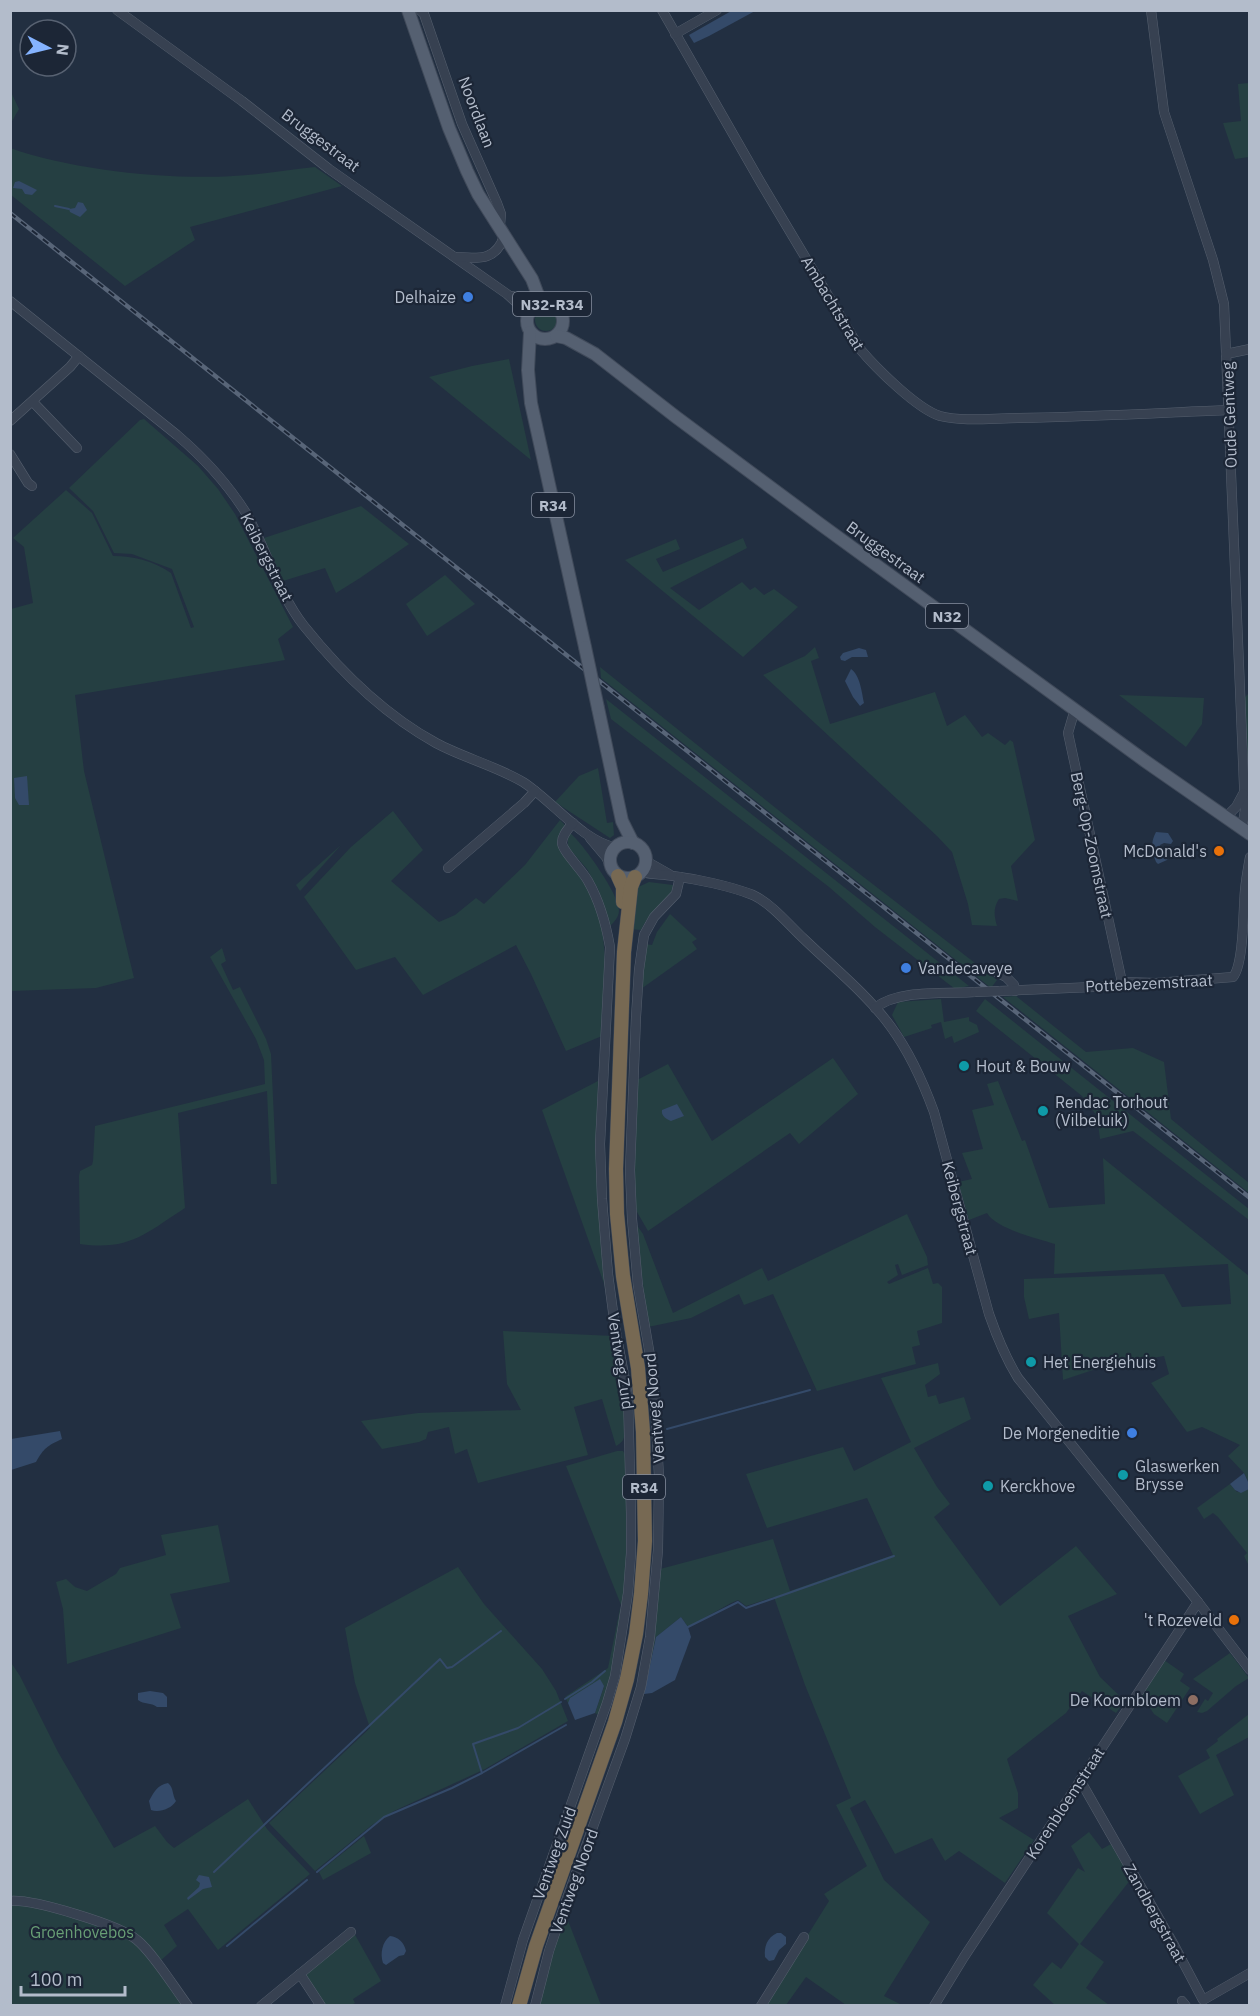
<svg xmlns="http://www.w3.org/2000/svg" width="1260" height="2016" font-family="'IBM Plex Sans',sans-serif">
<rect width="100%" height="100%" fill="#222f41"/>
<g fill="#253f42">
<path d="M1249 83V157L1235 159 1223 123 1241 121 1238 84Z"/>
<path d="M10 90 19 109 11 123H10Z"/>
<path d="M10 148C73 170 166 180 233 176 260 175 287 170 315 167L342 186 190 227 195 240 125 286 11 195Z"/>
<circle cx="546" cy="320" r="11"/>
<path d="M509 359 531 460 429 377 472 366Z"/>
<path d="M144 419 198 466 218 489 235 514 293 627 278 639 285 660 75 695 84 771 134 978 96 988 11 991V609L33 603 24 547 13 538 66 490 92 513 113 556C134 556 153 561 171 573L191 628 194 627 172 569 132 554 114 553 93 511 69 488 140 420Z"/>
<path d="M361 506 409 544 360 578 336 593 325 568 283 581 264 538Z"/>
<path d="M743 538 747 548 670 588 699 610 742 582 750 590 755 587 764 595 774 589 798 607 743 657 625 560 676 539 680 549 656 559 663 572Z"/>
<path d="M445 575 475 604 427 636 406 604Z"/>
<path d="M815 647 819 658 811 661 830 724 935 692 947 726 965 715 982 737 988 733 1005 745 1010 740 1013 742 1035 840 1011 866 1018 901 1005 898 999 899C993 908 994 916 997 926L972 925 968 904 952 852 937 836 763 675 805 656Z"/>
<path d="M600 667 817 841 997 980 991 988 601 678Z"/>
<path d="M1249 693 1250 802H1248L1244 698Z"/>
<path d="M1119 695 1204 698 1202 724 1186 747Z"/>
<path d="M606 699 969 986 955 989 875 927 829 887 611 719Z"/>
<path d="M598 768 607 823 613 822 614 835 610 838 555 802 579 776Z"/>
<path d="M393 811 423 850 391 881 439 922 455 915 476 898 484 904 525 865 560 820 566 826 560 834 558 845C566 860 580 871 588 886 612 935 604 983 602 1036L566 1051 531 974 516 945 423 995 395 957 356 970 304 897 351 847Z"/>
<path d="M570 833C582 842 620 896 619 910 619 917 615 921 610 926L598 889 587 869 568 847V838Z"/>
<path d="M341 845 300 891 296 885Z"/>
<path d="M649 882 673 885C673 897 660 904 652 913 647 918 644 924 641 930L629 929 634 889Z"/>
<path d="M670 914 697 939 692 942 697 949 641 989 645 944 652 945 657 932Z"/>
<path d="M222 948 226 961 221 964 233 990 240 987 266 1039 271 1054 277 1184H271L267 1091 178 1113 185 1208C146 1233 130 1251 80 1244L79 1176 80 1171 92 1165 93 1161 95 1126 265 1084 264 1060 256 1039 210 957Z"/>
<path d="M1016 996 1086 1052 1133 1048 1164 1062 1171 1119 1249 1183V1193L1003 997Z"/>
<path d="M941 999 944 1022 969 1017V1021L977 1025 979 1032 954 1043 952 1036 945 1039 941 1022 931 1025 932 1028 904 1037 892 1015 898 1002Z"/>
<path d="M985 999 1249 1209V1220L1133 1131 1100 1139 1097 1116 1082 1096 976 1011Z"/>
<path d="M833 1058 858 1094 799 1144 790 1133 648 1231 637 1212 634 1202 637 1080 668 1064 712 1141Z"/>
<path d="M598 1081C596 1151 597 1222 607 1292L542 1110Z"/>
<path d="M998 1081 1022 1141 1025 1140 1049 1208 1105 1204 1103 1158 1249 1276V1484L1244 1473 1228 1456 1240 1445 1202 1427 1187 1432 1151 1383 1169 1374 1164 1356 1102 1367 1063 1380 1059 1313 1029 1319 1024 1297V1279L1164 1274 1182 1307 1231 1304 1228 1264 1054 1274 1055 1244C1037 1238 996 1229 987 1213L969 1220 958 1182 972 1179 962 1153 983 1149 972 1110 994 1105 987 1084Z"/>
<path d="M907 1214 927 1257 928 1265 902 1275 898 1264 895 1265 898 1275 887 1282 889 1284 928 1268 933 1284 938 1283 942 1287V1323L917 1331 920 1345 912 1347 916 1364 817 1391 773 1294 744 1305 739 1294 691 1318 648 1327 636 1224 643 1234 673 1313 762 1268 768 1281Z"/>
<path d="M503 1331 614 1336C617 1355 632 1426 623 1440 622 1442 618 1445 616 1446L602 1399 574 1407 588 1455 478 1483 467 1449 455 1454 449 1427 428 1432 426 1439 419 1442 382 1449 361 1421 418 1413 521 1410 507 1384Z"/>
<path d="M938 1363 940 1374 925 1385 928 1397 936 1395 939 1404 964 1397 971 1419 914 1448 937 1487 950 1504 934 1517 1000 1606 1076 1546 1117 1594 1068 1616 1100 1677 1125 1701 1116 1713 1082 1691 1066 1713 1007 1759 1018 1793V1808L999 1818 1034 1840 1005 1883 959 1851 945 1861 932 1838 895 1854 865 1800 850 1808 884 1880 930 1922 884 1996 902 2005H846L806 1977 786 2005H764L829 1901 824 1894 867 1866 836 1805 851 1798 805 1685 774 1597 746 1606 738 1600 731 1603 688 1627 681 1617 656 1637 644 1694 642 1693 660 1569 773 1539 790 1591 893 1555 867 1498 767 1528 746 1474 843 1447 854 1471 911 1442 881 1378Z"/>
<path d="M617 1451H623L625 1454 628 1552 623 1606 621 1605 566 1466Z"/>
<path d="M1230 1484 1237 1492 1249 1489V1566L1244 1556 1247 1553 1218 1517 1213 1513 1204 1519 1197 1508Z"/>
<path d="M218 1525 230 1582 170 1594 181 1628 67 1664 63 1609 56 1582 66 1579 75 1587 87 1591 116 1574 120 1568 166 1555 161 1535Z"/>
<path d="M458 1567 484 1604 542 1669 556 1691 568 1721 485 1769 394 1811 372 1825 315 1871 269 1823 370 1728 355 1683 345 1628Z"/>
<path d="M620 1609 623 1610 614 1665 599 1715 595 1713 604 1686 571 1698 568 1703 565 1697 608 1668Z"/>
<path d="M1230 1653 1249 1678 1236 1686 1207 1711 1202 1713 1197 1712 1205 1699 1208 1701 1213 1693 1193 1679Z"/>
<path d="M1164 1660 1184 1674 1180 1681 1190 1688 1167 1723 1154 1714 1142 1696Z"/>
<path d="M10 1661 20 1676 58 1752 114 1848 155 1826 167 1842 174 1848 248 1799 267 1829 310 1874 218 1950 188 1909 164 1925 177 1946 159 1962 191 2005H11Z"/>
<path d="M1249 1714V1737L1216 1755 1234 1795 1200 1814 1178 1776 1210 1758 1206 1750 1218 1741 1217 1739Z"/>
<path d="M1089 1832 1102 1849 1111 1844 1131 1879 1080 1944 1104 1962 1086 1988 1109 2005H1055L1033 1985 1052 1962 1061 1969 1079 1944 1047 1913 1078 1868 1085 1872 1071 1846Z"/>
<path d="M364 1836 371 1853 323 1880 319 1872Z"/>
<path d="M565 1913 599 2000 601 2005 538 2006Z"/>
<path d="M354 1933 381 1981 353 1999 355 2003 351 2005H323L303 1973Z"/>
</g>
<g fill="#344a69">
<path d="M733 10 755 11 709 36 694 43 689 35Z"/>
<path d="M19 181 37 190 32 195 25 194 22 189 13 188 15 182Z"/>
<path d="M78 202 83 203 87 210 80 217 70 212 69 209 75 208Z"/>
<path d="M859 648 866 650 868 657H852L845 661 841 660 840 657 843 653Z"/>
<path d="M851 669C860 675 862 693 864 703L860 706 853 697 845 681Z"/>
<path d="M27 776 29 805H19L15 798 14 778Z"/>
<path d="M1156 832 1168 833 1173 841 1171 844 1164 843 1160 845 1161 850 1170 852V854L1167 860 1158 864 1156 862C1152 851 1150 843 1156 832Z"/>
<path d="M677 1104 684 1116 671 1121C666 1119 661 1116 662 1110Z"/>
<path d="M60 1431 62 1439C47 1446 44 1448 36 1462L11 1470V1439Z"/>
<path d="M1244 1473 1249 1484V1489L1241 1493 1235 1490 1230 1484Z"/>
<path d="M681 1617 688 1627 691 1637 675 1680 652 1693 644 1694 656 1637Z"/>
<path d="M600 1679 604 1686 595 1713 575 1720 568 1703 570 1698Z"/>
<path d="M150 1691 163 1693 167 1697V1707H157C151 1702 144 1705 138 1700V1693Z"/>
<path d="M168 1783C174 1788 172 1795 176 1801 171 1809 159 1813 151 1810L149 1801C154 1792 157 1785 168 1783Z"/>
<path d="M199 1875 209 1877 212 1887 203 1889 188 1900 187 1898 199 1887 200 1883 196 1880Z"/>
<path d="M777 1933H781L786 1937V1944L779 1950 774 1960 769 1961 765 1957C764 1946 767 1938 777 1933Z"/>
<path d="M390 1936C398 1937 404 1942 406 1951L404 1955 399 1956 386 1965 383 1963C380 1954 382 1942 390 1936Z"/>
</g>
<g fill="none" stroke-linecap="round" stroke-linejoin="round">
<g stroke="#344a69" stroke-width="2">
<path d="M55 206 69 209"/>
<path d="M667 1429 810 1390"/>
<path d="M688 1627 738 1602 746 1608 894 1556"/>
<path d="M565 1699 592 1682 605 1671"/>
<path d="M482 1773 473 1744 518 1728 561 1702"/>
<path d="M214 1872 440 1659 447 1668 452 1667 501 1631"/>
<path d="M317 1872 384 1817 452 1788 482 1773 566 1725"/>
<path d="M227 1946 307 1880"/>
</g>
<g stroke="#555f6e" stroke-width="10">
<g id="minor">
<path d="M117 10 242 101 329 169 507 294 528 313"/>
<path d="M420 10 424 14 462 124 497 203 501 214 500 225"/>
<path d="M662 10 761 183 860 349C875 367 917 409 940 416 964 422 993 418 1018 418 1088 417 1158 413 1228 410"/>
<path d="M1151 10 1164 112 1213 260 1224 304 1245 810 1242 829"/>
<path d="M675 34 717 10"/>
<path d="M455 257C477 258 496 262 504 236"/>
<path d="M512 296 535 305"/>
<path d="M10 301 177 435C204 458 227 483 246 513 267 550 278 593 304 626 340 671 385 715 436 743 464 758 496 766 523 782 550 799 585 843 615 847"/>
<path d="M1226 354 1250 349"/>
<path d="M33 402 77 448"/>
<path d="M10 421 70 367 79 356"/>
<path d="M10 454 28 483 32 486"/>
<path d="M1075 709 1068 733 1122 982"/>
<path d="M1226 817 1236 807 1243 794"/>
<path d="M590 838 606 857 610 865"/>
<path d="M646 861 669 874"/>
<path d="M448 868 524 803 535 791"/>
<path d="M642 872C652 875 662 874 673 876 697 879 730 886 753 895 772 904 789 925 804 939 833 967 867 994 891 1027 910 1053 923 1082 934 1112L989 1314C997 1337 1005 1357 1018 1378L1198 1602 1250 1670"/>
<path d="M993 970 1006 977 1014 985 1015 991"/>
<path d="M999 991 1117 986 1122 982 1156 983 1233 977C1244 964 1243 909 1245 890 1246 879 1248 868 1250 857"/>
<path d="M875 1008C898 989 945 994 975 992"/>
<path d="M1080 1780 1174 1945 1203 2000 1250 1973"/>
<path d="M10 1901C33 1899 120 1925 137 1940 153 1953 174 1987 188 2006"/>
<path d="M300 1974 321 2006"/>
<path d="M1182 2001 1186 2006"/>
<path d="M261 2006 351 1932"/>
<path d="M505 2006 523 1940 607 1703 615 1676 628 1593 631 1553V1514L628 1396 615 1327 608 1274 602 1199 600 1144 610 947C606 924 600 902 588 881 583 871 563 852 562 843 562 835 568 829 573 823"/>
<path d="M535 2006 549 1951 567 1898 625 1739 641 1687 650 1637 658 1550 659 1476 653 1373 638 1286 632 1219 630 1170 636 1017 639 970 644 935 654 917 676 894 680 877"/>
<path d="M761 2006 804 1937"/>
<path d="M934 2006 964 1957 1198 1602"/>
</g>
</g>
<g stroke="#404a5a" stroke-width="14">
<g id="major">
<path d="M408 10 449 128 467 171 478 194 532 279 541 303"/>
<circle cx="545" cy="321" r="18"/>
<path d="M530 332 528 370 531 403 585 647"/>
<path d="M556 336 566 338 595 354 676 417 820 524 1145 761 1250 834"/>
<path d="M598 708 622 821 633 843"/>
<circle cx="628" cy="860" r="18"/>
</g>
</g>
<g stroke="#3f4958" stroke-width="15">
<g id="highway">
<path d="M618 876 623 887V902"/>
<path d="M519 2006 536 1946 615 1722 627 1679 636 1634 641 1594 645 1541 643 1432 638 1368 623 1276 617 1214 616 1169 624 952 631 887 635 877"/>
</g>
</g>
<use href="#minor" stroke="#374151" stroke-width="9"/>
<use href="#major" stroke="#556071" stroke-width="12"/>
<use href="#highway" stroke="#776953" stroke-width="14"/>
<g stroke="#586578" stroke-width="4.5">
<path id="rail" d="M10 213 1250 1198"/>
</g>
<use href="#rail" stroke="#1c2636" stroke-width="2" stroke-dasharray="7" stroke-linecap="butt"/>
<g stroke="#555f6e" stroke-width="10" stroke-linecap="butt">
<path id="minor-bridge" d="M975 992 999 991"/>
</g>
<g stroke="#404a5a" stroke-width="14" stroke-linecap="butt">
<path id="major-bridge" d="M585 647 598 708"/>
</g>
<use href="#minor-bridge" stroke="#374151" stroke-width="9"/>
<use href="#major-bridge" stroke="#556071" stroke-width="12"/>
</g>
<g fill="#3f7fe0" stroke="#1c2636" stroke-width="2">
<circle cx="468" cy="297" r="6"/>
<circle cx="906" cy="968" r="6"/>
<circle cx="1132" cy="1433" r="6"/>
</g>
<g fill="#e8710a" stroke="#1c2636" stroke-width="2">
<circle cx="1219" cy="851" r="6"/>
<circle cx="1234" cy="1620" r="6"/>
</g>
<g fill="#0f9aa8" stroke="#1c2636" stroke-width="2">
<circle cx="964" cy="1066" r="6"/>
<circle cx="1043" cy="1111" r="6"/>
<circle cx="1031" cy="1362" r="6"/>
<circle cx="1123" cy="1475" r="6"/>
<circle cx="988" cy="1486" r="6"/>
</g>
<circle fill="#8d6e63" stroke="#1c2636" stroke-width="2" cx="1193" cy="1700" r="6"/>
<g text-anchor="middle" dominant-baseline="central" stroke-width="4.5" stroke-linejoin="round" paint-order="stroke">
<g fill="#1c2636" stroke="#868f9e" stroke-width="1.5">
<rect x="513" y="292" width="78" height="24" rx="4.5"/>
<rect x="532" y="493" width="42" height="24" rx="4.5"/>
<rect x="926" y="604" width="42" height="24" rx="4.5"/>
<rect x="623" y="1475" width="42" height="24" rx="4.5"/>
</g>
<g font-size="15" font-weight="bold" fill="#b3bccb">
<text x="552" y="304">N32-R34</text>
<text x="553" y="505">R34</text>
<text x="947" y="616">N32</text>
<text x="644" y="1487">R34</text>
</g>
<g font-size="16" fill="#b3bccb" stroke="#1c2636">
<text transform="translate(477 112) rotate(69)">Noordlaan</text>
<text transform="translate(321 140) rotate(37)">Bruggestraat</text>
<text transform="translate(833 303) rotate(59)">Ambachtstraat</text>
<text transform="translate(1229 415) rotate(-92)">Oude Gentweg</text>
<text transform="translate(886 552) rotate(36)">Bruggestraat</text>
<text transform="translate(267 557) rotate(63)">Keibergstraat</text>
<text transform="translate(1092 845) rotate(78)">Berg-Op-Zoomstraat</text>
<text transform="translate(1149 983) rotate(-3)">Pottebezemstraat</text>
<text transform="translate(960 1208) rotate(75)">Keibergstraat</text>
<text transform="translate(621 1361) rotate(81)">Ventweg Zuid</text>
<text transform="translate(654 1408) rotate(-95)">Ventweg Noord</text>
<text transform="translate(1065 1803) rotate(-57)">Korenbloemstraat</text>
<text transform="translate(554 1853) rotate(-70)">Ventweg Zuid</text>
<text transform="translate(574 1881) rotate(-70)">Ventweg Noord</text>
<text transform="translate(1155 1913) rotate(61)">Zandbergstraat</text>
</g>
<g font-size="16" fill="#b3bccb" stroke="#1c2636" text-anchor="start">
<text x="456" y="297" text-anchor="end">Delhaize</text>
<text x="1207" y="851" text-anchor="end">McDonald's</text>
<text x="918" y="968">Vandecaveye</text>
<text x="976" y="1066">Hout &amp; Bouw</text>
<text x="1055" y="1102">Rendac Torhout<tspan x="1055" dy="18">(Vilbeluik)</tspan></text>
<text x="1043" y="1362">Het Energiehuis</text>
<text x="1120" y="1433" text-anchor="end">De Morgeneditie</text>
<text x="1135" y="1466">Glaswerken<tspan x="1135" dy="18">Brysse</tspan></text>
<text x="1000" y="1486">Kerckhove</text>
<text x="1222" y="1620" text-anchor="end">'t Rozeveld</text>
<text x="1181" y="1700" text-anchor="end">De Koornbloem</text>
</g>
<g font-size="16" fill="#689e75" stroke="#1c2636">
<text x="82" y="1932">Groenhovebos</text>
</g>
</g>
<rect width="1260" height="2016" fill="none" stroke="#b3bccb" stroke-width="24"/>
<g transform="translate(48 48) rotate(97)"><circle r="28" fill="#1c2636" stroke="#586272" stroke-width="1.5"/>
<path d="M0-4.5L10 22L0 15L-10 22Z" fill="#85b3ff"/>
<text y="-9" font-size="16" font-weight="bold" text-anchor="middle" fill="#b3bccb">N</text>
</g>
<path d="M21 1986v9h104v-9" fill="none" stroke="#b3bccb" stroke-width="3"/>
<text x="30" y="1986" font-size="18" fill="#b3bccb" stroke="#1c2636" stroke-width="4.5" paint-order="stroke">100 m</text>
</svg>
